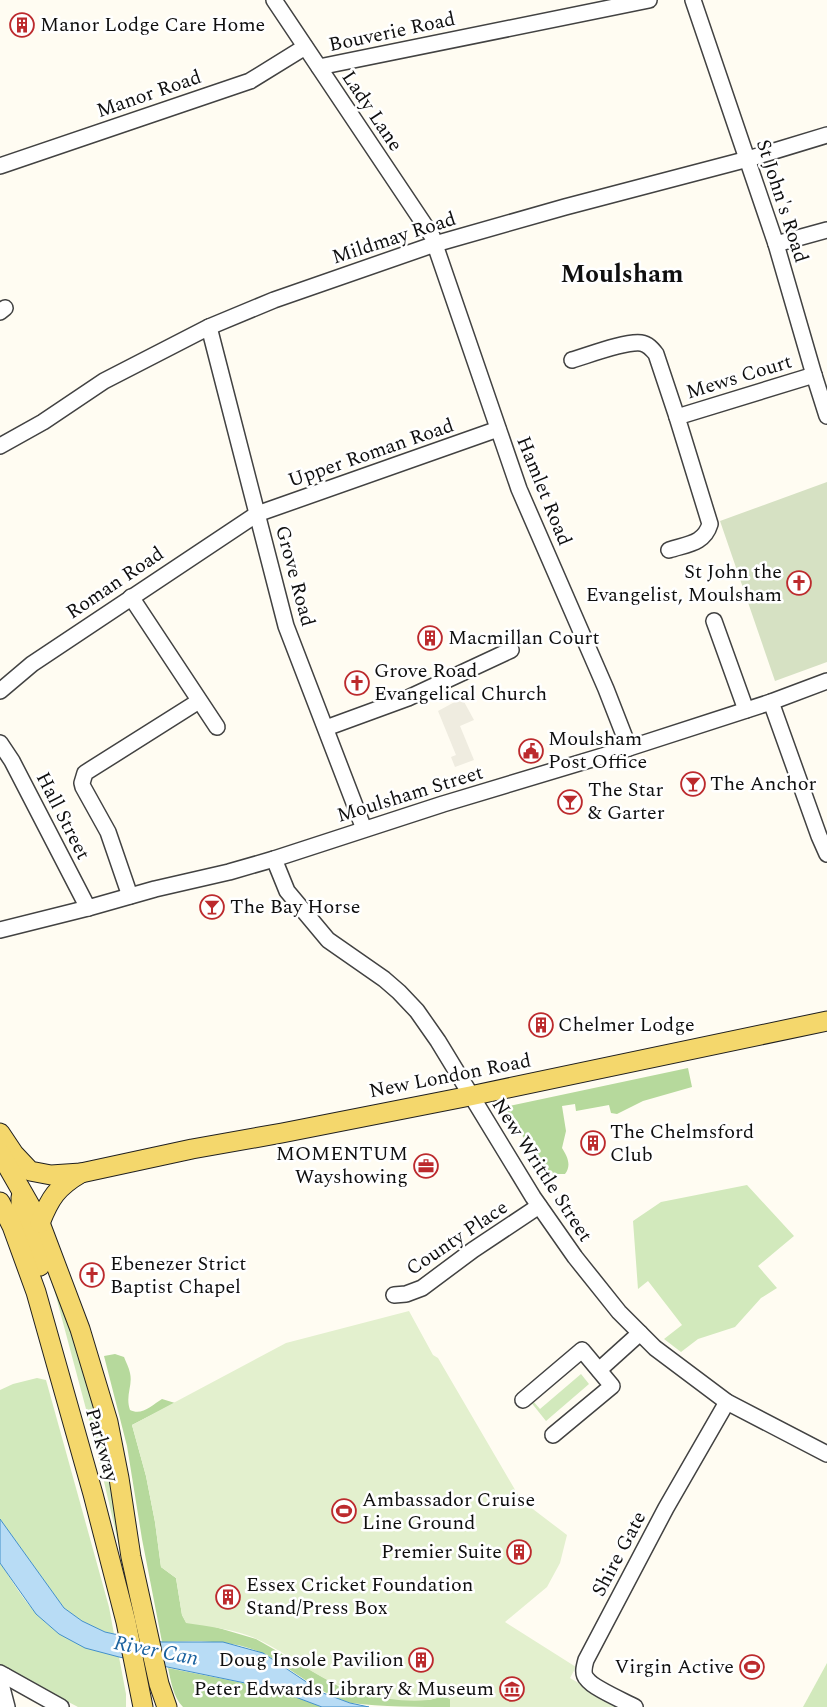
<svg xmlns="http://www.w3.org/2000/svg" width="827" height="1707" font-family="Spectral,serif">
<rect width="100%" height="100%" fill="#fffcf2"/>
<g fill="#d2e9bc">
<path d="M747 1185 794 1236 758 1266 777 1288 761 1298 735 1327 698 1339 681 1352 664 1339 682 1325 648 1281 638 1289 633 1221 661 1202Z"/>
<path d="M31 1225 53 1271 100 1424 113 1481 123 1563 94 1439 54 1289Z"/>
<path d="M581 1374 589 1384 546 1421 530 1401 532 1400 540 1409Z"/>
<path d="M37 1378 46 1380 109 1607 114 1634 105 1632 82 1621 64 1608 0 1519V1390L13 1384Z"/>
<path d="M0 1563C12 1580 23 1600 37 1614 61 1640 86 1648 119 1657L126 1694V1707H78L0 1666Z"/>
<path d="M827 1663V1707H803Z"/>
</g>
<g fill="#b6d99c">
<path d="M688 1068 692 1087 643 1101 617 1114 611 1113 609 1105 576 1111 575 1104 562 1106 566 1131 562 1148C567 1156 572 1165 565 1174H555V1181L544 1177 539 1173 537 1168 535 1151 523 1137 518 1122 515 1119 503 1116 499 1110 504 1107Z"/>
<path d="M115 1354 124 1357C126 1362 129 1368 130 1373 133 1386 125 1395 130 1410 142 1416 152 1405 162 1399L175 1403 132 1425 146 1476 155 1522 161 1567 176 1578 182 1615 186 1622 212 1626 256 1639 340 1687 429 1700 445 1696 450 1699V1707C419 1707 381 1707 351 1703 317 1693 295 1670 264 1654 233 1639 196 1641 162 1642L142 1539 127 1446 104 1356Z"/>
<path d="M168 1668 274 1689 322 1707H183C173 1697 171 1681 168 1668Z"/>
</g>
<path fill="#d6e1c3" d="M827 482V662L775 681 720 521Z"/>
<path fill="#e3f0ce" d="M409 1311 433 1355 438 1358 521 1500 567 1535 560 1563 547 1587 505 1622 576 1667 570 1678 620 1707H450V1699C442 1695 436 1699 428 1700 407 1702 383 1699 363 1694 323 1684 293 1656 257 1639 237 1630 208 1626 186 1623L182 1615 176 1578 161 1567 155 1522 146 1476 132 1425 286 1343Z"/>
<path fill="#efece0" d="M462 698 474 720 460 726 474 760 455 767 451 757 456 755 438 711Z"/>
<path fill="#b8dcf5" stroke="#418fca" d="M0 1519 64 1608 82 1621 105 1632 114 1634 162 1642H223L263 1653 323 1693 350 1703 369 1707H322L274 1689 119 1657 85 1648 59 1634 36 1614 0 1563Z"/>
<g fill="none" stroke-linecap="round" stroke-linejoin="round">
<g stroke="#424242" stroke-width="18">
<g id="minor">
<path d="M274 0 432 236 519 489 606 689 629 748"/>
<path d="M693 0 776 244 814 375 827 416"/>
<path d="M319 67 649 0"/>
<path d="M0 166 250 81 305 47"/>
<path d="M776 244 827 230"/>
<path d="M0 312 5 308"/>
<path d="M209 327 286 626 364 829"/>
<path d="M572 360C589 355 625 341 641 343 648 344 652 349 656 354L677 417"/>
<path d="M0 446 43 422 104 381 209 327 274 300 435 244 565 207 748 159 827 135"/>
<path d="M669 550C687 544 704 544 710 524L677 417 814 375"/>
<path d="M131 597 217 727"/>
<path d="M714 621 746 710"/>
<path d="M0 691 32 664 257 514 498 429"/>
<path d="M771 702 819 836 827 854"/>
<path d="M326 728 408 698 511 650"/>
<path d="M0 743 12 761 88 908"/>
<path d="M274 859 287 891 328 940 384 979 399 992 417 1011 438 1041 533 1197 575 1257 619 1312 655 1348 727 1402 827 1454"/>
<path d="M130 896 108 832 83 787 82 783 85 773 199 701"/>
<path d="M0 930 88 908 155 889 229 872 274 859 443 804 629 748 771 702 827 681"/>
<path d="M394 1295 406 1294 422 1288 473 1250 539 1206"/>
<path d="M599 1370 640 1333"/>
<path d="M523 1400 582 1350 612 1386 553 1435"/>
<path d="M0 1673 61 1707"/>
<path d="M5 1676 1 1684 7 1707"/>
<path d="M635 1707C624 1701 593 1688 587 1679 582 1674 584 1667 586 1660L666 1508 727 1402"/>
</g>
</g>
<g stroke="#202020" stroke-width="21">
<g id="major">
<path d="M0 1133 14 1154 30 1171 51 1175 81 1173 192 1149 282 1133 470 1096 827 1021"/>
<path d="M0 1153 40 1223 80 1329 108 1422 119 1478 131 1557 159 1684 167 1707"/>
<path d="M21 1197V1211L40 1266"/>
<path d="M0 1202 12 1226 36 1292 93 1494 126 1622 143 1707"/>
<path d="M40 1223C50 1198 57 1187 81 1173"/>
</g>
</g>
<use href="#minor" stroke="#fff" stroke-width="15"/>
<use href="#major" stroke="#f4d76c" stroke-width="19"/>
</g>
<defs>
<g id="building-ring" transform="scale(1.25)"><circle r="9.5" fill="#fff" stroke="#bc2a2d" stroke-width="1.5"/><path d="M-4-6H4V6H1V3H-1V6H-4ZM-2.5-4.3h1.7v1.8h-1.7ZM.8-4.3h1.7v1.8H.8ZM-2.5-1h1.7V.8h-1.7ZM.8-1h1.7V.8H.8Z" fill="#bc2a2d"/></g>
<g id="church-ring" transform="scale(1.25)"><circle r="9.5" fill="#fff" stroke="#bc2a2d" stroke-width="1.5"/><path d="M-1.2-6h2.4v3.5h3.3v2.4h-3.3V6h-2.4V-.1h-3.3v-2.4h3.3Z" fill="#bc2a2d"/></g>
<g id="civic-ring" transform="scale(1.25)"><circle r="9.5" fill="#fff" stroke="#bc2a2d" stroke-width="1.5"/><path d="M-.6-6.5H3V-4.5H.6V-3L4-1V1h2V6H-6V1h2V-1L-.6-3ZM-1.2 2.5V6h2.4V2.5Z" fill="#bc2a2d"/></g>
<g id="bar-ring" transform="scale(1.25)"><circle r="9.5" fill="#fff" stroke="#bc2a2d" stroke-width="1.5"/><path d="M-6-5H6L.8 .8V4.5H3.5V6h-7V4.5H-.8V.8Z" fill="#bc2a2d"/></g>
<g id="office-ring" transform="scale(1.25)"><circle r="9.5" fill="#fff" stroke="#bc2a2d" stroke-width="1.5"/><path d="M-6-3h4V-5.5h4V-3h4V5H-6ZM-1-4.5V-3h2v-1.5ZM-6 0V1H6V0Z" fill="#bc2a2d"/></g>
<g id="stadium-ring" transform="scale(1.25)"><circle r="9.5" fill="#fff" stroke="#bc2a2d" stroke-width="1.5"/><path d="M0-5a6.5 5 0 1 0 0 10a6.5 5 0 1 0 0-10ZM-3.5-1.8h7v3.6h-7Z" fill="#bc2a2d"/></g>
<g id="museum-ring" transform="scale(1.25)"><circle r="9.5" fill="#fff" stroke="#bc2a2d" stroke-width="1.5"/><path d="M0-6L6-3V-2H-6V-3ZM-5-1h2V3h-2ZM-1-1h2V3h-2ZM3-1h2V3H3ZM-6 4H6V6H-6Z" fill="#bc2a2d"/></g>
</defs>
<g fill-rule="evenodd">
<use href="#building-ring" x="22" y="25"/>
<use href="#church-ring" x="799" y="583"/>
<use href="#building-ring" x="430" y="638"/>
<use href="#church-ring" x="357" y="683"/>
<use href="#civic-ring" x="531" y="751"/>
<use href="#bar-ring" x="693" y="784"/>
<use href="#bar-ring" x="570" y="802"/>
<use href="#bar-ring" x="212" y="907"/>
<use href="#building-ring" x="541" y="1025"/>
<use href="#building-ring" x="593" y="1143"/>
<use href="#office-ring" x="426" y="1166"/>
<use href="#church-ring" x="92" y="1275"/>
<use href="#stadium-ring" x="344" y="1511"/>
<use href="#building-ring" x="519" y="1552"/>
<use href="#building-ring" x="228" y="1597"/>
<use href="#building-ring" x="421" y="1660"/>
<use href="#stadium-ring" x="752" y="1667"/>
<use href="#museum-ring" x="512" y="1689"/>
</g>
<g text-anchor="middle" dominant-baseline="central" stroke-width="5" stroke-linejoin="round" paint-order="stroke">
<g font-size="20" fill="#0f0f0f" stroke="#fff" text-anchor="start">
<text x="40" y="25">Manor Lodge Care Home</text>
<text x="782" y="572" text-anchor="end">St John the<tspan x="782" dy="23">Evangelist, Moulsham</tspan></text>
<text x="448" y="638">Macmillan Court</text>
<text x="374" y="671">Grove Road<tspan x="374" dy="23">Evangelical Church</tspan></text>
<text x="548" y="739">Moulsham<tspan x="548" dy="23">Post Office</tspan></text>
<text x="710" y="784">The Anchor</text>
<text x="588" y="790">The Star<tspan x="588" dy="23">&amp; Garter</tspan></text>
<text x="230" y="907">The Bay Horse</text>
<text x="558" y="1025">Chelmer Lodge</text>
<text x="610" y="1132">The Chelmsford<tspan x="610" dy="23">Club</tspan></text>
<text x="408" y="1154" text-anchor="end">MOMENTUM<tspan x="408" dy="23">Wayshowing</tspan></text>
<text x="110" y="1264">Ebenezer Strict<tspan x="110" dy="23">Baptist Chapel</tspan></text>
<text x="362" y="1500">Ambassador Cruise<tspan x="362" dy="23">Line Ground</tspan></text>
<text x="502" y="1552" text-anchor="end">Premier Suite</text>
<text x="246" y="1585">Essex Cricket Foundation<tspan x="246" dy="23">Stand/Press Box</tspan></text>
<text x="404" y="1660" text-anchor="end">Doug Insole Pavilion</text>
<text x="734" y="1667" text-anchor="end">Virgin Active</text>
<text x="494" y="1689" text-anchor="end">Peter Edwards Library &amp; Museum</text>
</g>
<g font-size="20" fill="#0f0f0f" stroke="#fff">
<text transform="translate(392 32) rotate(-12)">Bouverie Road</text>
<text transform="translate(149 94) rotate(-19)">Manor Road</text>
<text transform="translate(372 111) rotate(56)">Lady Lane</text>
<text transform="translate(782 201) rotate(72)">St John's Road</text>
<text transform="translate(394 238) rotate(-18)">Mildmay Road</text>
<text transform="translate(739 377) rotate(-17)">Mews Court</text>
<text transform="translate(371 453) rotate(-19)">Upper Roman Road</text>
<text transform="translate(544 491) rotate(68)">Hamlet Road</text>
<text transform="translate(295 576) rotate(75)">Grove Road</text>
<text transform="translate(115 583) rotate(-34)">Roman Road</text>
<text transform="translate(410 794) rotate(-17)">Moulsham Street</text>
<text transform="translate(63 816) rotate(63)">Hall Street</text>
<text transform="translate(450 1076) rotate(-11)">New London Road</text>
<text transform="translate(542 1170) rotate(57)">New Writtle Street</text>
<text transform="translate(457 1238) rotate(-34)">County Place</text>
<text transform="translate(102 1445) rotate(74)">Parkway</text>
<text transform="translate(619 1554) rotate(-62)">Shire Gate</text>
</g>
<g font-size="21" font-style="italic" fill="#1b629f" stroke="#fff">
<text transform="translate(156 1651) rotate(11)">River Can</text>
</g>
<g font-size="25" font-weight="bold" fill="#0f0f0f" stroke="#fff">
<text x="622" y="275">Moulsham</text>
</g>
</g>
</svg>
